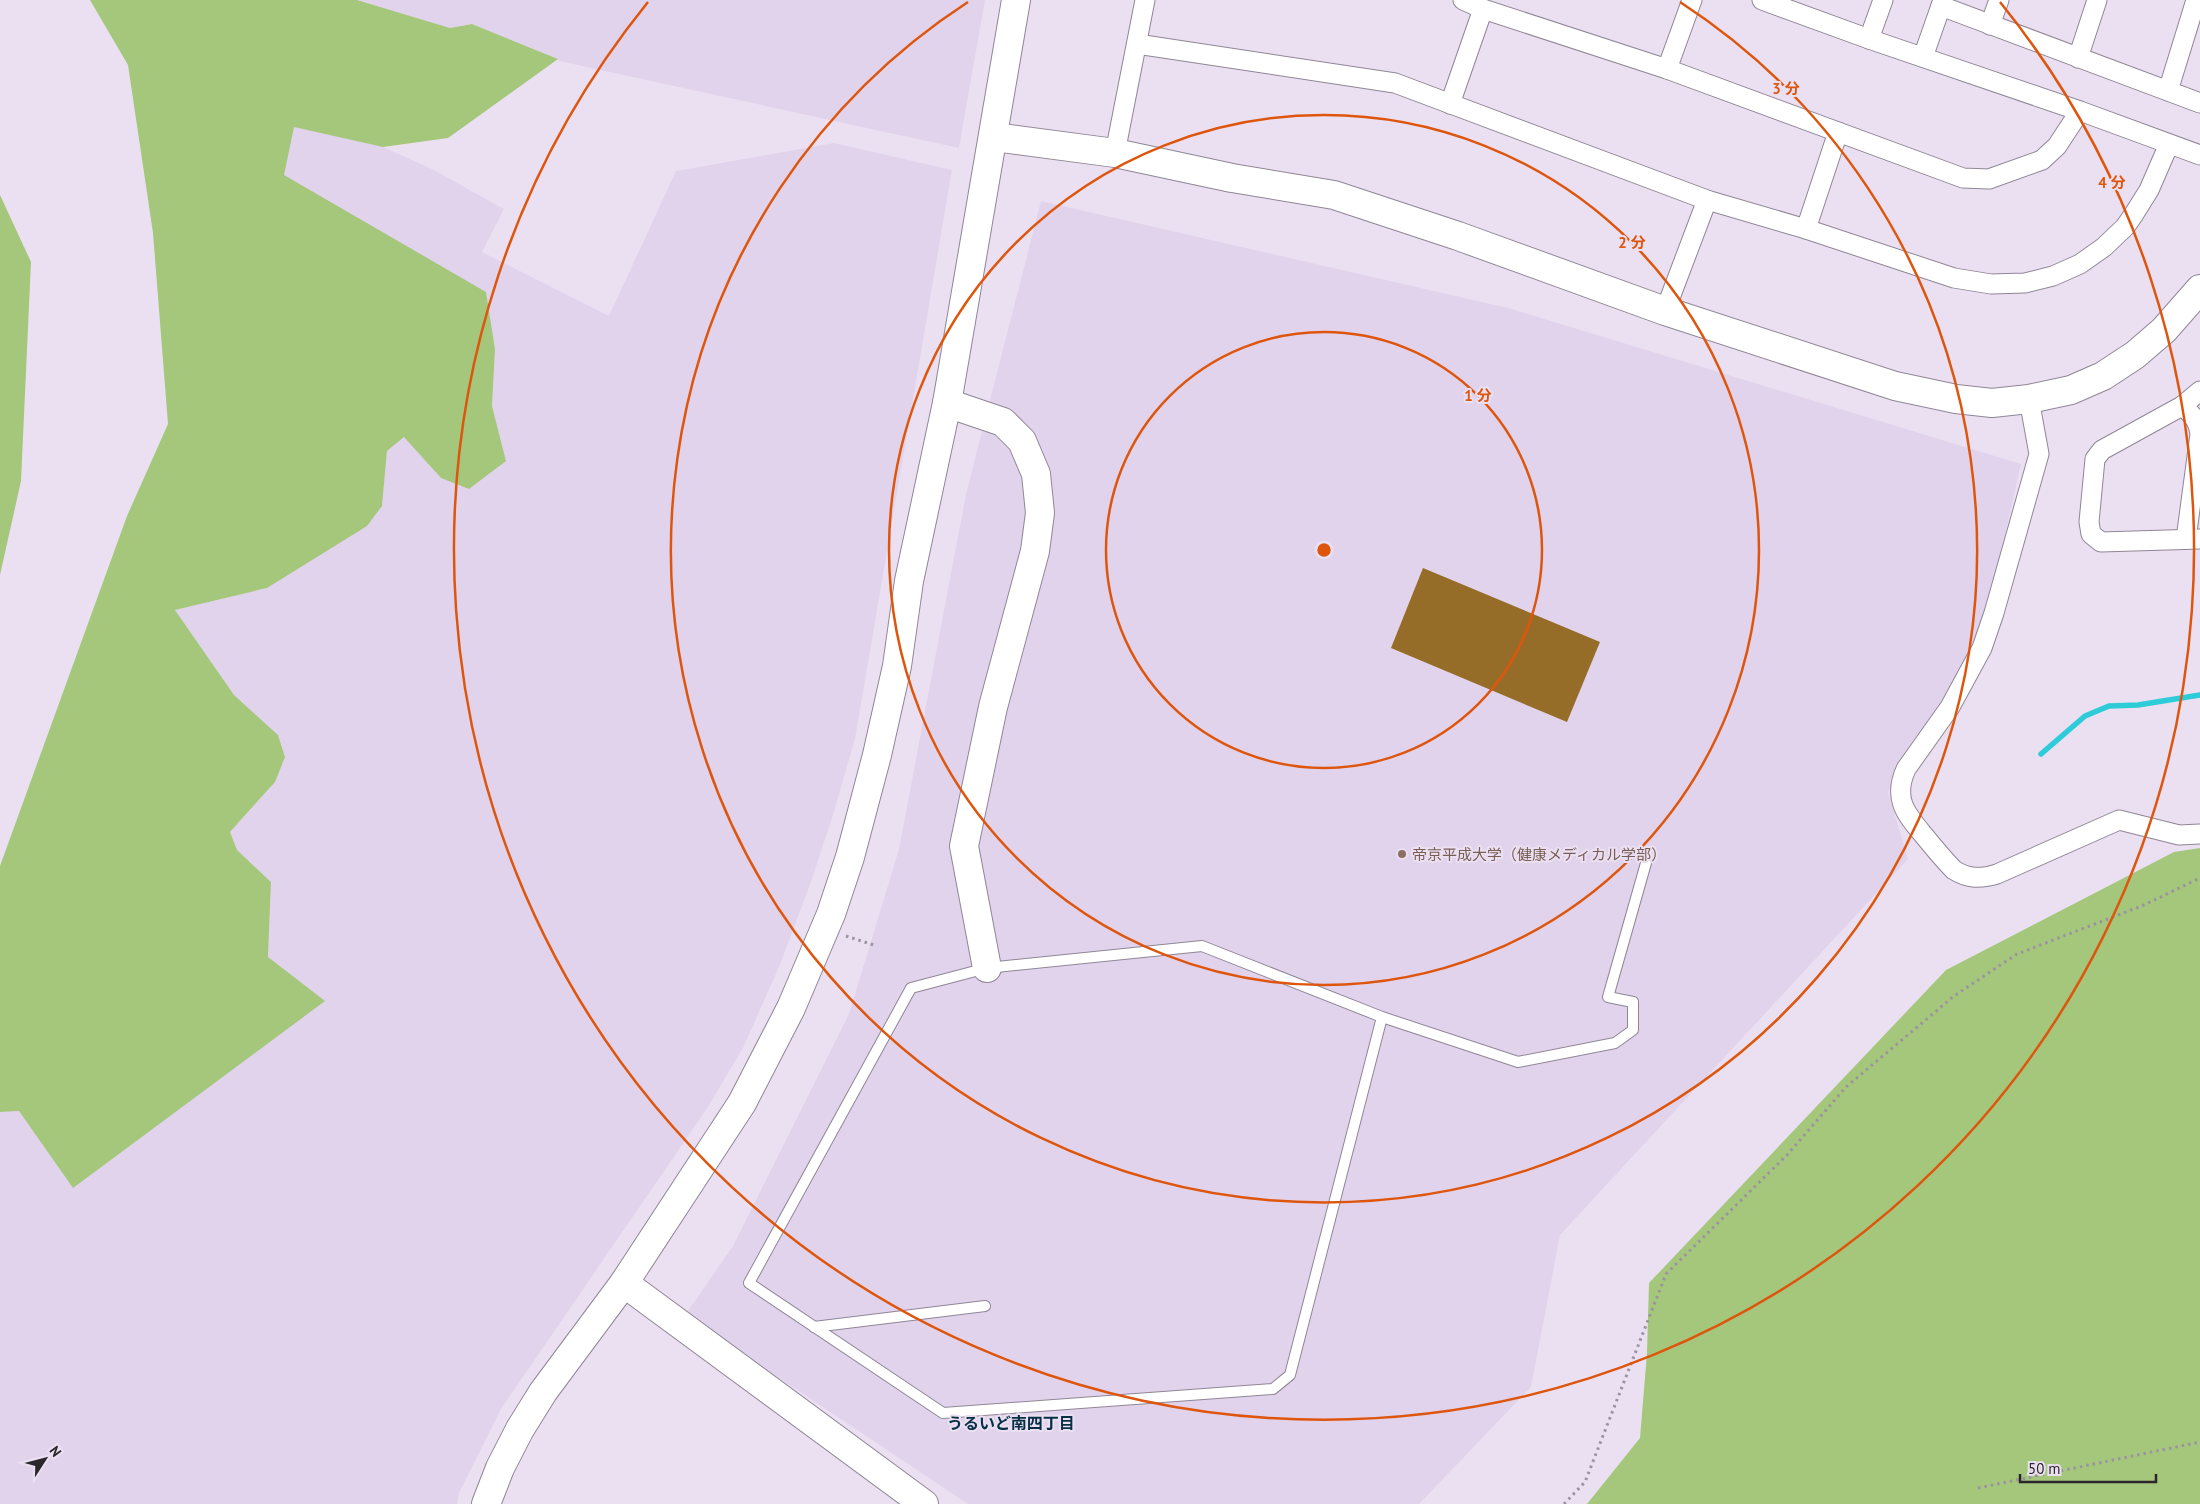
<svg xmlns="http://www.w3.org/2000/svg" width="2200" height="1504" font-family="'PT Sans','Noto Sans JP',sans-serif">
<rect width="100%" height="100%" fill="#ebe0f2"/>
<g fill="#e2d3ec">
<path d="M357 0H985L959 148 559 61 558 59 472 24 450 28Z"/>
<path d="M294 126 383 147 432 169 504 209 482 252 609 316 676 171 834 143 952 170 855 739 833 815 811 882 779 967 744 1046 708 1107 501 1409 459 1493 457 1504H0V1112L19 1111 73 1187 268 957 271 882 237 850 230 832 275 782 285 757 278 735 234 695 175 610 267 588 382 506 387 451 405 436 441 478 506 461 492 406 495 349 486 293 283 175Z"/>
<path d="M1041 201 1508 308 2021 464 1984 628 1888 792 1908 859 1560 1235 1531 1387 1419 1504H968L685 1315 733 1246 849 1014 899 849 966 494Z"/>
</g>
<g fill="#a4c77c">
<path d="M90 0H357L450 28 472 24 558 59 448 138 383 147 294 127 284 175 486 292 495 349 492 406 506 461 469 489 441 478 404 437 387 451 382 506 367 526 267 588 175 610 234 695 278 735 285 757 275 782 230 832 237 850 271 882 268 957 325 1001 73 1188 19 1111 0 1112V866L127 516 168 424 153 233 128 65Z"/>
<path d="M0 195 31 262 21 481 0 575Z"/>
<path d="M2200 848V1504H1587L1640 1438 1647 1353 1649 1283 1946 970 2174 852Z"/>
</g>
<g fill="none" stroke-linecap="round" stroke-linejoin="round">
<path stroke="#2dccd8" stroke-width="5.5" d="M2041 754 2085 716 2109 706 2138 705 2200 695"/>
</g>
<path fill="#966d28" d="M1423 568 1600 642 1567 722 1391 648Z"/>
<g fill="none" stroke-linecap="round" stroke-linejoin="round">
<g stroke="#8f8696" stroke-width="12">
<g id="lane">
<path d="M1382 1017 1290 1375 1273 1389 943 1413 749 1283 911 988 987 968 1202 946 1382 1017 1518 1062 1615 1043 1633 1030V1002L1608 997 1646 863"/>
<path d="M814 1327 985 1306"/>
</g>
</g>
<g stroke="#8f8696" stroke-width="21">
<g id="street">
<path d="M1463 0 1483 9 1667 69 1963 178 1989 179 2042 160 2057 146 2080 111"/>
<path d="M1762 0 1869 39 2080 111 2200 155"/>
<path d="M1941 6 2200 103"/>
<path d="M1990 25 1999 0"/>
<path d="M1869 39 1883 0"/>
<path d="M1137 44 1395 83 1707 200 1806 229 1954 278 1991 284 2025 283 2053 276 2080 264 2104 247 2125 227 2134 214 2149 190 2169 144"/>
<path d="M1923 57 1943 0"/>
<path d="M2078 58 2097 0"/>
<path d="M1667 69 1692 0"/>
<path d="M2168 91 2196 0"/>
<path d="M1450 104 1483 9"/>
<path d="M1115 153 1145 0"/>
<path d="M1806 229 1838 132"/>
<path d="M1665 311 1707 200"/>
<path d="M2200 391 2182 406 2102 450 2095 459 2089 522 2091 534 2101 542 2200 539"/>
<path d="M2029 399 2039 454 1994 613 1982 648 1950 707 1906 769C1892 800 1907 815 1926 838 1935 849 1944 860 1954 870 1968 879 1981 879 1997 874L2119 820 2179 835 2200 834"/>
<path d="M2182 406C2193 415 2198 420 2200 434L2186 539"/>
</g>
</g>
<g stroke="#8f8696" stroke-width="30">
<g id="secondary">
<path d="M994 137 1115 153 1232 178 1334 195 1458 236 1665 311 1895 386 1956 399 1992 403 2029 399 2071 390 2103 376 2135 355 2164 330 2200 289"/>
<path d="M947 403 1003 422 1022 441 1036 474 1040 513 1035 551 993 707 964 846 987 968"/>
<path d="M624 1283 924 1504"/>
<path d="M486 1504 500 1468 520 1429 543 1392 624 1283 742 1103 791 1008 831 914 850 857 877 755 897 666 909 581 947 403 1016 0"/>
</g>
</g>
<g stroke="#9b93a0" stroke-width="3" stroke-dasharray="2.5 4" stroke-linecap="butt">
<path d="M846 936 877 946"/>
<path d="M1978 1488 2200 1442"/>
<path d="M1564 1504 1585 1482 1666 1274 1787 1155 1846 1087 1954 996 2017 954 2144 905 2200 878"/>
</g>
<use href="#lane" stroke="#fff" stroke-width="10"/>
<use href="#street" stroke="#fff" stroke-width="19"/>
<use href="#secondary" stroke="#fff" stroke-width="28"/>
</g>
<g fill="none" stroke="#de560e" stroke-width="2.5">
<circle cx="1324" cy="550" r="218"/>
<circle cx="1324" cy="550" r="435"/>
<path d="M1680 2A653 653 0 1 1 968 2"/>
<path d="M2000 2A870 870 0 1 1 648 2"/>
</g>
<circle fill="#8d6e63" stroke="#ebe0f2" stroke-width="2" cx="1402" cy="854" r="5"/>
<g text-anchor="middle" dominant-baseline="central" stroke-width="4" stroke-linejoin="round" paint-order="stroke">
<g font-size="15" fill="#785e54" stroke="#ebe0f2" text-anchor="start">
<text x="1412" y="854">帝京平成大学（健康メディカル学部）</text>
</g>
<g font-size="16" font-weight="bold" fill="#062e45" stroke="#ebe0f2">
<text x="1011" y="1423">うるいど南四丁目</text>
</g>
</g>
<circle cx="1324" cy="550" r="8" fill="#de560e" stroke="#ebe0f2" stroke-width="2.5"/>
<g font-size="15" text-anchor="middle" font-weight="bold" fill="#de560e" stroke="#ebe0f2" stroke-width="4" stroke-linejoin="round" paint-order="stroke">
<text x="1786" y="94">3 分</text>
<text x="2112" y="188">4 分</text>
<text x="1632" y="248">2 分</text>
<text x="1478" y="401">1 分</text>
</g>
<g transform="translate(45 1459) rotate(54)" stroke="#ebe0f2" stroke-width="4" paint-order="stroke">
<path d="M0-4L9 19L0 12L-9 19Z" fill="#2a262c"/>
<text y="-8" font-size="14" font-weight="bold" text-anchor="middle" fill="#2a262c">N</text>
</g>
<path d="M2020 1474v8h136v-8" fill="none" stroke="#2a262c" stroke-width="2.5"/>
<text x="2028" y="1474" font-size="15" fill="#2a262c" stroke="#ebe0f2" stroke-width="4" paint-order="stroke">50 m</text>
</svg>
